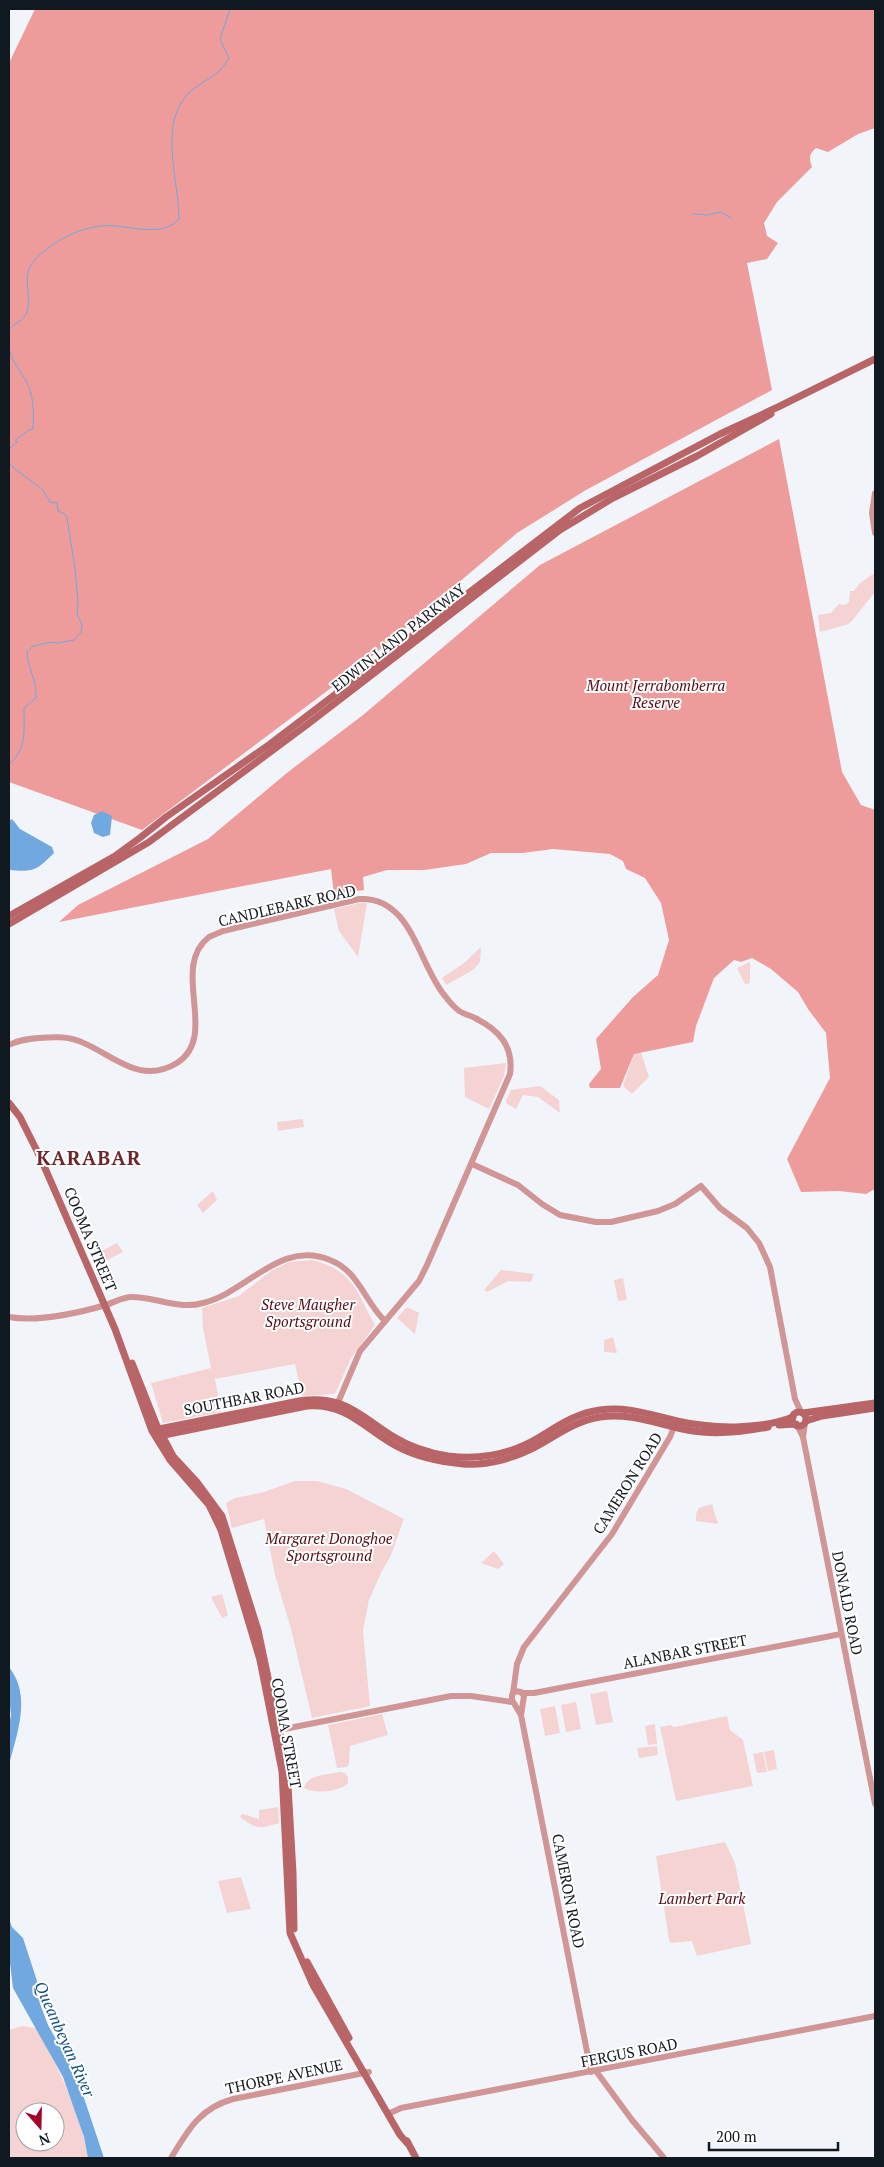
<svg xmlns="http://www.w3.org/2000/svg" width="884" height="2167" font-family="'PT Serif',serif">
<rect width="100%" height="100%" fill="#f1f5fa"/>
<g fill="#f5d3d2" fill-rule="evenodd">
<path d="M873 574H875V592L851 622 846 625 820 632 818 615 831 613 839 604 845 605 849 602 850 591H854L860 583Z"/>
<path d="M359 903H367L358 957 339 931 334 909Z"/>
<path d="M481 947 480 962 473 970 446 985 442 978 464 963Z"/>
<path d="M750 962V983L745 984 737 968Z"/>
<path d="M641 1052 649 1077 632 1094 623 1086 634 1054Z"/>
<path d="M506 1063 504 1076 489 1109 465 1097 464 1068Z"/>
<path d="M540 1086 559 1100 560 1113 538 1097 523 1095 516 1109 507 1104 506 1100 511 1090Z"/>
<path d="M303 1119 304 1127 278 1131 277 1122Z"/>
<path d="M213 1191 217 1200 203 1213 197 1205Z"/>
<path d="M117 1243 123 1252 102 1263 98 1253Z"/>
<path d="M313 1260C355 1272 356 1292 375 1325L351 1358 335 1394 302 1396 295 1364 215 1379 221 1412 163 1423 151 1383 211 1368 203 1328 202 1308 239 1296 271 1271 289 1262Z"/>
<path d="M501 1270 534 1274 531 1282 508 1281 487 1292 484 1290Z"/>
<path d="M623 1278 627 1300 618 1301 614 1280Z"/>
<path d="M407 1307 419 1313 415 1334 397 1318Z"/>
<path d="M613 1337 617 1353 604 1352V1340Z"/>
<path d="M295 1481H317L346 1489 404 1519 391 1555 381 1573 369 1600 363 1631 370 1706 312 1718 291 1629 275 1575 264 1519 232 1528 226 1503 235 1498 264 1492Z"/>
<path d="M712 1504 718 1524 696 1521V1514L699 1508Z"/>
<path d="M494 1551 504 1564 498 1569 481 1563Z"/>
<path d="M222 1594 228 1615 222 1618 211 1597Z"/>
<path d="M607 1691 613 1722 596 1725 590 1694Z"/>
<path d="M576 1702 581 1729 566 1732 561 1705Z"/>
<path d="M555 1706 560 1733 545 1736 540 1709Z"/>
<path d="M382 1714 388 1735 350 1746 349 1763 347 1767 337 1768 328 1725Z"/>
<path d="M727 1716 730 1730 743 1740 753 1786 676 1801 660 1727 670 1725 674 1727Z"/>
<path d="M655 1724 657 1744 648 1745 645 1726Z"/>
<path d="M657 1746 658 1755 639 1758 637 1748Z"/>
<path d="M774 1750 777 1769 768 1771 764 1752Z"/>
<path d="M763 1752 767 1772 757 1773 753 1754Z"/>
<path d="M339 1772 345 1773 348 1777V1783C340 1792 314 1794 304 1788 307 1774 328 1775 339 1772Z"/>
<path d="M278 1807 279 1823C259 1829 258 1830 240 1817L242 1814 259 1819V1810Z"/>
<path d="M725 1842 735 1863 751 1944 697 1956 692 1941 671 1943 669 1940 656 1856Z"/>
<path d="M241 1877 251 1909 227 1913 218 1881Z"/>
<path d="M22 2026 36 2028C59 2069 80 2111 88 2158H9V2030ZM25 2112H55V2142H25Z"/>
</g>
<g fill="#ee9b9b">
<path d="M35 9H875V128L858 134 828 152 816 148C809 154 809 158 812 167L777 202 764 223 767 236 778 243 767 259 747 263 772 390 586 490 517 533 359 667 142 830 9 782V63Z"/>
<path d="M779 439 842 772 861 805 875 810V1189L866 1194 839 1191 801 1192 787 1159 830 1078 826 1033 808 1009 798 992 771 969 752 958 741 962 734 960 714 978 696 1026 693 1042 634 1054 620 1088H590L589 1084 601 1069 596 1039 633 997 658 975 669 940 661 903 645 878 626 869 623 861 610 854 553 849 523 853H491L466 864 424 870H387L363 877 364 890 334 894 331 869 59 922 78 905 208 839 288 772 363 715 540 565Z"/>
</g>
<g fill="#72a8e0">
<path d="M102 811 112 816 110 835 103 837 94 833 91 823 94 815Z"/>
<path d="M12 819 20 829 52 847 54 853C36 871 34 872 9 870V821Z"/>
<path d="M9 1667C32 1696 17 1733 9 1765V1725L11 1715 9 1696Z"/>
<path d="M9 1919 12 1927 23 1938 37 1981 40 2004 48 2025 77 2077 104 2158H88L84 2137 63 2077 13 1988 9 1955Z"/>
</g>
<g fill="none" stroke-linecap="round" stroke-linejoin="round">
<g stroke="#72a8e0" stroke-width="1">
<path d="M693 214 707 215 721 212 731 218"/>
<path d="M9 330C14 322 24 322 27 312 32 296 21 274 34 261 51 242 76 229 101 226 125 223 161 240 179 219 179 181 159 128 186 96 195 85 210 80 220 70 224 67 226 62 229 58L220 39 230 9"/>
<path d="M9 348C11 360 19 369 25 379 34 395 34 412 33 429L29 430 15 440 17 442 9 449"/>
<path d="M9 463 15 469 42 489 50 502 57 503 58 511 65 514 67 518 75 569 78 601 77 614 82 625 81 632 74 640 58 643 51 642 33 646 27 652C28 668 37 681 36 698L24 708C24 728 27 751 9 764"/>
</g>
<g stroke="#d09594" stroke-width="6">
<path d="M875 493 872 513 875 533"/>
<path d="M9 1045C18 1040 28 1039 38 1038 52 1037 66 1036 79 1041 113 1054 139 1086 177 1063 220 1036 169 968 209 937 213 935 219 933 223 931L359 899C412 896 418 964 445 996 448 1000 453 1006 458 1010 462 1014 470 1015 475 1018 499 1030 514 1046 510 1074L427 1265 419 1281 360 1351 336 1407"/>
<path d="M472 1164 518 1185 542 1204 560 1215 596 1222H611L658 1211 675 1204 701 1186 720 1208 747 1228 759 1243 770 1267 795 1399 801 1412"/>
<path d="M9 1317C37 1322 78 1313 106 1305 115 1302 123 1297 132 1297 156 1297 178 1310 203 1303 248 1292 280 1239 330 1260 359 1271 364 1301 385 1321"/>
<path d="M797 1425 803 1437 875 1804"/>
<path d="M803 1437 805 1423"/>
<path d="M513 1693 517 1664 524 1647 612 1534 670 1437 676 1422"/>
<path d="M522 1693H534L841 1634"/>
<path d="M521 1715 524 1696 521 1692 515 1691 512 1695V1700L521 1715 591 2072"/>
<path d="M279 1730 451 1696H471L512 1702"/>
<path d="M596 2071 632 2120 664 2158"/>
<path d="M388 2114 401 2108 875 2016"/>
<path d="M171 2158C188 2130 200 2108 233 2099L369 2072"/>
</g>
<g stroke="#b96466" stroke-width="7">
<path d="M9 916 115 856 141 837 166 817 270 744 580 508 720 434 778 407 875 359"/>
<path d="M9 924 149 842 308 724 560 530 613 498 697 456 771 414"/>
<path d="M9 1103 20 1117 41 1159 115 1329 152 1431 170 1460 209 1505 221 1530 260 1660 282 1771 290 1933 313 1985 400 2135 408 2144"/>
<path d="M132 1363 157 1426 173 1456 197 1482 222 1516 258 1630 287 1768 293 1873 294 1929"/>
<circle cx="799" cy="1419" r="7"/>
<path d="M803 1413 875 1403"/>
<path d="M806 1421 822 1416 875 1408"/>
<path d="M779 1425 796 1424"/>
<path d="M154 1430 299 1401C344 1394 360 1416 394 1437 410 1447 429 1453 448 1456 479 1460 511 1454 538 1438 558 1426 576 1413 600 1410 628 1406 651 1415 677 1421 712 1429 760 1430 793 1417"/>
<path d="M159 1436 307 1406C348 1403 364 1429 398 1447 417 1457 441 1462 463 1464 488 1466 518 1457 539 1445 560 1433 576 1421 600 1417 633 1412 661 1426 693 1431 718 1435 743 1432 768 1427"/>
<path d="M307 1962 349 2038"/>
<path d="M407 2141 416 2158"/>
</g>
</g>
<g text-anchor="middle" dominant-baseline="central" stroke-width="4" stroke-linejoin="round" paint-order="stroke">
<g font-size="15" fill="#111920" stroke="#fff">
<text transform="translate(398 637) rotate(-38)">EDWIN LAND PARKWAY</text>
<text transform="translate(287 905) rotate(-13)">CANDLEBARK ROAD</text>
<text transform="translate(91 1239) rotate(67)">COOMA STREET</text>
<text transform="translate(244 1398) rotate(-11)">SOUTHBAR ROAD</text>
<text transform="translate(627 1483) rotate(-58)">CAMERON ROAD</text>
<text transform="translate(848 1603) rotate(79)">DONALD ROAD</text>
<text transform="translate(685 1651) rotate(-11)">ALANBAR STREET</text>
<text transform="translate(287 1733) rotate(80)">COOMA STREET</text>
<text transform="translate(569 1891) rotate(79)">CAMERON ROAD</text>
<text transform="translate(629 2052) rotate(-11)">FERGUS ROAD</text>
<text transform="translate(284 2076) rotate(-12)">THORPE AVENUE</text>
</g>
<g font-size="15" font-style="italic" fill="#560c16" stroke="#fff">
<text x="656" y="685">Mount Jerrabomberra<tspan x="656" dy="17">Reserve</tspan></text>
<text x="308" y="1304">Steve Maugher<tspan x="308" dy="17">Sportsground</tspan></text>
<text x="329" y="1538">Margaret Donoghoe<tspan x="329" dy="17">Sportsground</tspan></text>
<text x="702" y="1898">Lambert Park</text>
</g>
<g font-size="16" font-style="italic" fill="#134e81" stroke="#fff">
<text transform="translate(65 2039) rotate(66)">Queanbeyan River</text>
</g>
<g font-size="20" font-weight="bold" letter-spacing="1" fill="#6d272b" stroke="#fff">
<text x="89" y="1157">KARABAR</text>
</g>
</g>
<rect width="884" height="2167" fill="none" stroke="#111920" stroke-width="20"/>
<g transform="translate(40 2127) rotate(160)"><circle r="24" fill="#ffffff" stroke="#a0a3a6"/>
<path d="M0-4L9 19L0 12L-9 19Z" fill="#a20328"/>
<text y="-8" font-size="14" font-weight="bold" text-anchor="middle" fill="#111920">N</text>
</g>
<path d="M709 2142v8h129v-8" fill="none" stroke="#111920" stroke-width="2.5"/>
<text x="716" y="2142" font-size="15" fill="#111920" stroke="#ffffff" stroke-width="4" paint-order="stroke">200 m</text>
</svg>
